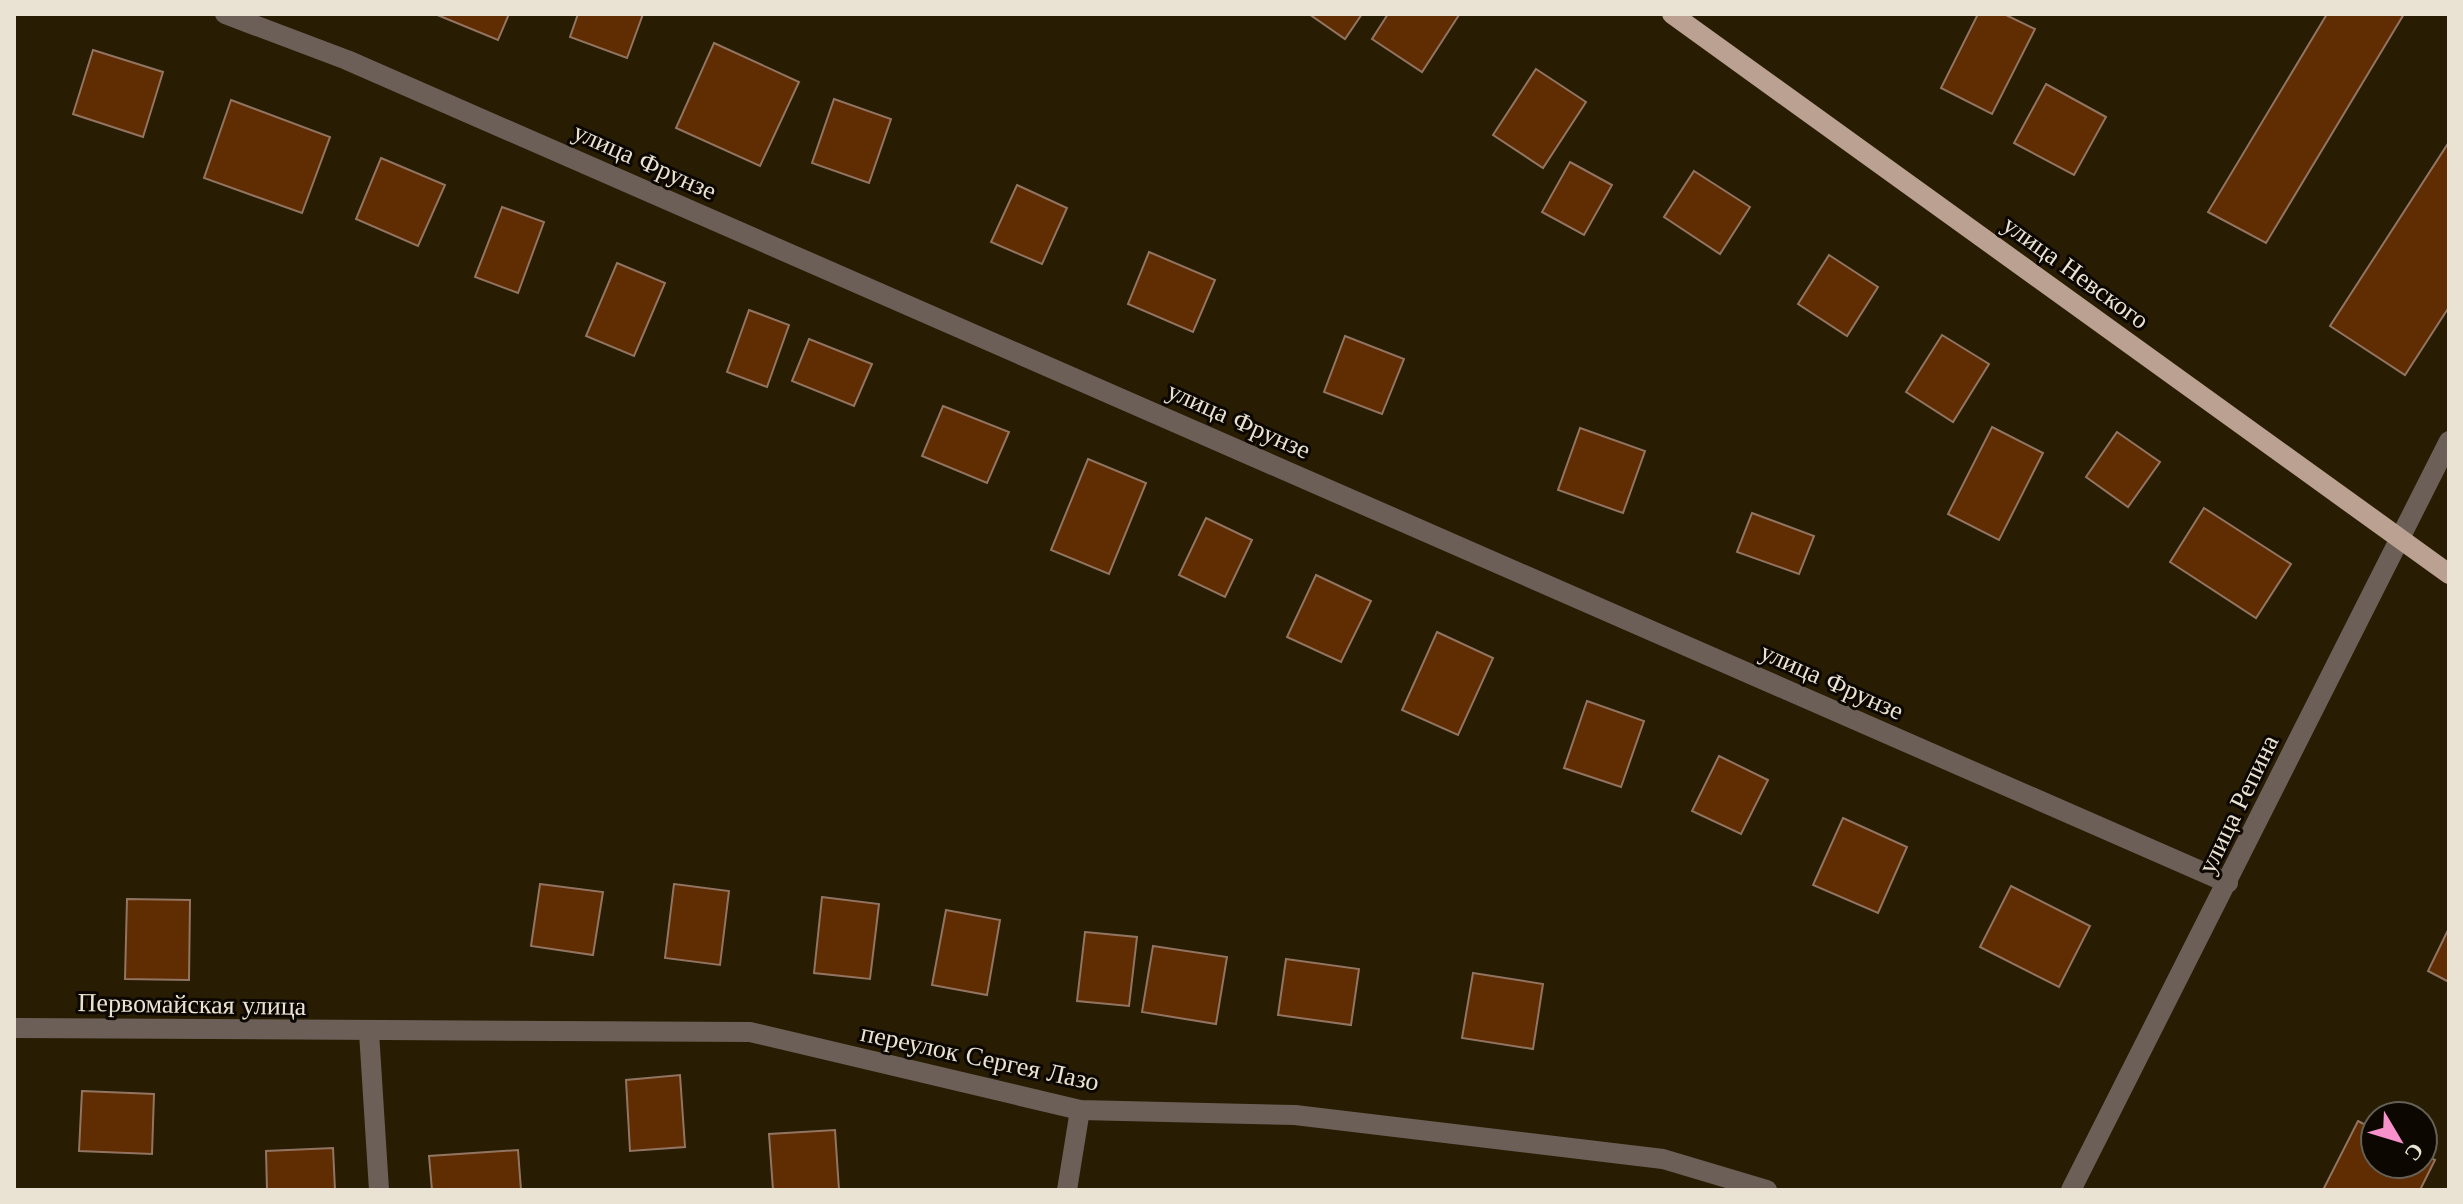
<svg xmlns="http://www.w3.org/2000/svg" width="2463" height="1204" font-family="'Libre Baskerville',serif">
<rect width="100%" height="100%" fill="#281c02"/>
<g fill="#602c01" stroke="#927463" stroke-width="2">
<path d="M435 14H509L498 40Z"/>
<path d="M578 14H643L627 58 570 37Z"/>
<path d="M1309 14H1362L1345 39Z"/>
<path d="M1388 14H1457L1459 15 1422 72 1372 39Z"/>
<path d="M1978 14H2004L2035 29 1992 114 1941 88Z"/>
<path d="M2327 14H2404L2266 243 2208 212Z"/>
<path d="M714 43 799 82 760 166 676 128Z"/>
<path d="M93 50 163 72 143 137 73 114Z"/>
<path d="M1536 69 1586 102 1543 168 1493 135Z"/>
<path d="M2046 84 2106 117 2074 175 2014 143Z"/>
<path d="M834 99 891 119 869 183 812 163Z"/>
<path d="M231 100 330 137 302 213 204 178Z"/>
<path d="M2449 142V307L2405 375 2330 326Z"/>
<path d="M381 158 445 185 418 246 356 219Z"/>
<path d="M1570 162 1612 185 1584 235 1542 212Z"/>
<path d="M1694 171 1750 207 1720 254 1664 217Z"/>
<path d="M1017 185 1067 208 1042 264 991 242Z"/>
<path d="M502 207 544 222 518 293 475 277Z"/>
<path d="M1149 252 1215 280 1193 332 1128 304Z"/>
<path d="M1829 255 1878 287 1847 336 1798 304Z"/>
<path d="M617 263 665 283 634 356 586 336Z"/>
<path d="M749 310 789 325 767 387 727 372Z"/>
<path d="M1942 335 1989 364 1953 422 1906 392Z"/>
<path d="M1345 336 1404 359 1382 414 1324 392Z"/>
<path d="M809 339 872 364 854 406 792 381Z"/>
<path d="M943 406 1009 432 987 483 922 456Z"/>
<path d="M1992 427 2043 453 1999 540 1948 514Z"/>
<path d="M1580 428 1645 451 1623 513 1558 490Z"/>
<path d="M2117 432 2160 462 2128 507 2086 477Z"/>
<path d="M1088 459 1146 483 1109 574 1051 550Z"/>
<path d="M2204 508 2291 564 2256 618 2170 562Z"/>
<path d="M1752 513 1814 536 1799 574 1737 552Z"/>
<path d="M1206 518 1252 540 1225 597 1179 575Z"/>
<path d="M1316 575 1371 601 1341 662 1287 637Z"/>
<path d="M1437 632 1493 658 1458 735 1402 710Z"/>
<path d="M1587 701 1644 721 1621 787 1564 768Z"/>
<path d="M1719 756 1768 780 1741 834 1692 811Z"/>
<path d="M1843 818 1907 847 1878 913 1813 885Z"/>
<path d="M540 884 603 892 593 955 531 946Z"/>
<path d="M674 884 729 891 720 965 665 958Z"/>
<path d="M2011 886 2090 926 2059 987 1980 947Z"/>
<path d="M822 897 879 904 870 979 814 973Z"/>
<path d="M127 899 190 900 189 980 125 979Z"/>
<path d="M946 910 1000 920 987 995 932 985Z"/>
<path d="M2449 928V982L2428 971Z"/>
<path d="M1085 932 1137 937 1129 1006 1077 1001Z"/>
<path d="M1153 946 1227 957 1216 1024 1142 1012Z"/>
<path d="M1286 959 1359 969 1351 1025 1278 1015Z"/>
<path d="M1473 973 1543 984 1533 1049 1462 1038Z"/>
<path d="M680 1075 685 1147 630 1151 626 1080Z"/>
<path d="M82 1091 154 1094 152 1154 79 1151Z"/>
<path d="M2358 1121 2375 1130V1164H2423V1154L2435 1160 2420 1190H2323Z"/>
<path d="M835 1130 839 1190H773L769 1134Z"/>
<path d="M333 1148 335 1190H267L266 1151Z"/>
<path d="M518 1150 521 1190H432L429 1156Z"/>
</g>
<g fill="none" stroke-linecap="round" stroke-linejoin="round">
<g stroke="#6c5f57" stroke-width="20">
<path d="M225 14 347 60 2228 883"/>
<path d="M14 1028 750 1032 1080 1110 1295 1115 1663 1159 1767 1190"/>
<path d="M369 1032 379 1190"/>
<path d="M1067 1190 1080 1110"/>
<path d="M2071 1190 2449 441"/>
</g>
<path stroke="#bba191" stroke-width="20" d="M1672 14 2449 574"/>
</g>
<g text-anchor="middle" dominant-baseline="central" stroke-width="6" stroke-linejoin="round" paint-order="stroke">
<g font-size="26" fill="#eae3d3" stroke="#0c0801">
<text transform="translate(645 161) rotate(24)">улица Фрунзе</text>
<text transform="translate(2076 272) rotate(36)">улица Невского</text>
<text transform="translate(1239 420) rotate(24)">улица Фрунзе</text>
<text transform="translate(1832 681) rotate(24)">улица Фрунзе</text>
<text transform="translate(2238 804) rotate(-64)">улица Репина</text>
<text transform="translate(192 1004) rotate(1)">Первомайская улица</text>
<text transform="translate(980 1057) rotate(12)">переулок Сергея Лазо</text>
</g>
</g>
<rect width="2463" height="1204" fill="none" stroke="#eae3d3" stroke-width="32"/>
<g transform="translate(2399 1140) rotate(128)"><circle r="38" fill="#0c0801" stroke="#656055" stroke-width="2"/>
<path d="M0-6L14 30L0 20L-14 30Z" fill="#f890cb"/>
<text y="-12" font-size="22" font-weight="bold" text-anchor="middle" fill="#eae3d3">С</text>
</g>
</svg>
